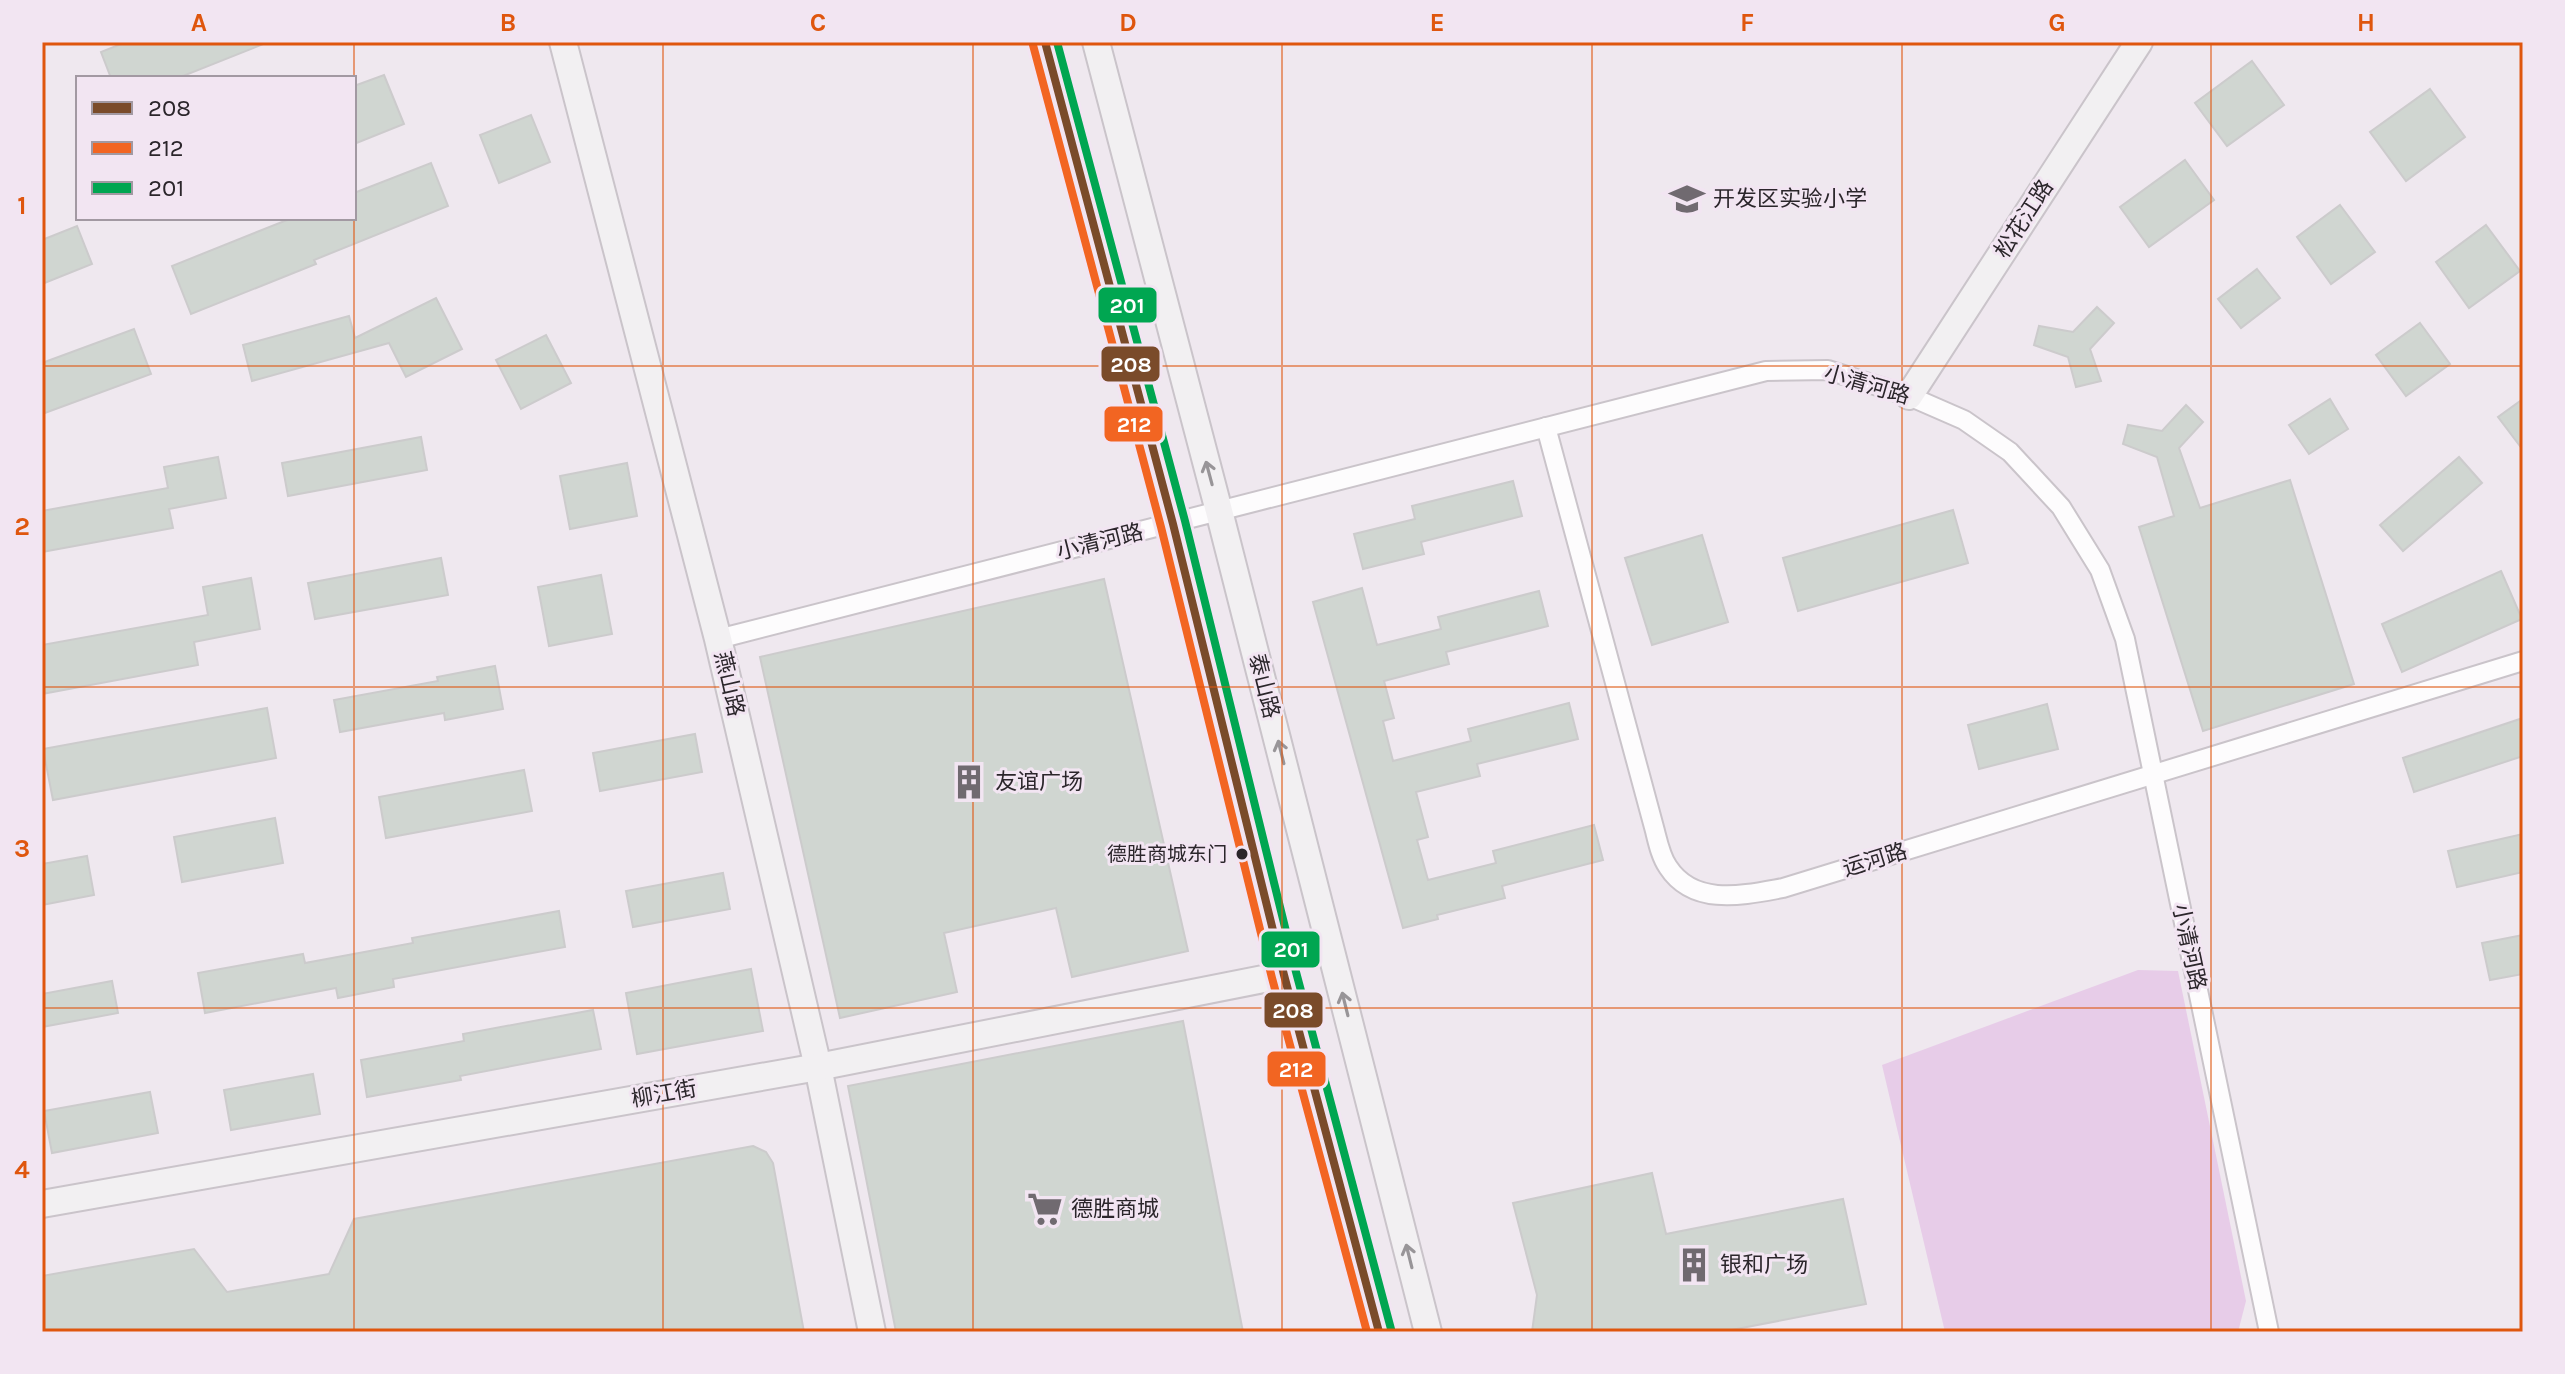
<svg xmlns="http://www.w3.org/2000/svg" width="2565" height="1374" font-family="Karla,'Noto Sans SC',sans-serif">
<rect width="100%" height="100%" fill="#efe8ef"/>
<path fill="#e7cce8" d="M2138 970 2178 971 2246 1301 2238 1332H1945L1882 1065Z"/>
<g fill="#d0d6d1" stroke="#cccbcc" stroke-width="2">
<path d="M126 42H265L266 43 178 78H111L101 52Z"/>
<path d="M2252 61 2284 105 2227 146 2195 103Z"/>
<path d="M384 75 404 124 354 144V86Z"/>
<path d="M2430 89 2465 137 2406 181 2370 132Z"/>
<path d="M531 115 550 162 499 183 480 135Z"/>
<path d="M2185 160 2214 200 2149 247 2120 207Z"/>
<path d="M431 163 448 206 314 260 316 264 191 314 172 266 292 218H354V193Z"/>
<path d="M2340 205 2375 252 2331 284 2297 237Z"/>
<path d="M2486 225 2520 271 2469 308 2436 262Z"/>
<path d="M77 226 92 264 42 284V240Z"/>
<path d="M2257 269 2280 298 2241 328 2218 299Z"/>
<path d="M436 298 462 349 406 377 389 343 252 381 243 345 349 316 355 338Z"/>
<path d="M2097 307 2114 323 2090 349 2101 381 2076 387 2068 357 2034 345 2039 326 2073 332Z"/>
<path d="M2420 323 2450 364 2406 396 2376 355Z"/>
<path d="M134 329 151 374 42 414V363Z"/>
<path d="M546 335 571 383 521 409 496 360Z"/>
<path d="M2330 399 2348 429 2309 454 2289 425Z"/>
<path d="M2523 399V450L2498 417Z"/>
<path d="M2186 405 2203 422 2179 448 2200 508 2290 480 2354 684 2203 731 2139 527 2174 516 2157 457 2123 444 2128 425 2162 431Z"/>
<path d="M421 437 427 470 288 496 282 463Z"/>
<path d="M218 457 226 498 169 509 173 528 42 552V511L168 488 164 467Z"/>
<path d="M2459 457 2482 483 2403 551 2380 525Z"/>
<path d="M627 463 637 516 570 529 560 476Z"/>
<path d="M1513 481 1522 516 1421 542 1424 554 1363 569 1354 534 1415 519 1412 506Z"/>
<path d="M1953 510 1968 563 1798 611 1783 558Z"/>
<path d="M1702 535 1728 622 1652 645 1625 558Z"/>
<path d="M441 558 448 595 315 619 308 583Z"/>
<path d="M2501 571 2522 619 2402 672 2382 624Z"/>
<path d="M601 575 612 634 549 646 538 587Z"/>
<path d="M251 578 260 629 194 642 198 665 42 694V645L208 615 203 587Z"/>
<path d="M1104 579 1188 951 1072 977 1056 908 944 933 957 992 840 1018 760 657Z"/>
<path d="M1362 588 1377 645 1441 629 1438 617 1539 591 1548 626 1446 652 1449 664 1384 681 1394 718 1383 721 1393 761 1471 741 1468 729 1569 703 1578 739 1477 764 1480 776 1416 792 1428 837 1417 840 1428 880 1496 863 1493 851 1594 825 1603 860 1502 886 1505 898 1437 915 1438 919 1403 928 1313 602Z"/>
<path d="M495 666 503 709 445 720 444 713 340 732 334 700 438 681 437 677Z"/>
<path d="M2047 704 2058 749 1979 769 1968 725Z"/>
<path d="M267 708 276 758 53 800 43 749Z"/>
<path d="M2523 718V756L2414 792 2403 758Z"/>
<path d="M695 734 702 772 600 791 593 753Z"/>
<path d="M524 770 532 811 386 838 379 797Z"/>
<path d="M275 818 283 863 182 882 174 837Z"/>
<path d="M2523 834V872L2457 887 2448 851Z"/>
<path d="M87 856 94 895 42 905V864Z"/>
<path d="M723 873 730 909 633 927 626 891Z"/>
<path d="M559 911 565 947 393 979 394 987 338 998 336 988 205 1013 198 973 303 954 305 963 413 943 412 938Z"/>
<path d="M2523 935V974L2490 980 2482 943Z"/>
<path d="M751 969 763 1031 637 1054 626 993Z"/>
<path d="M112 981 118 1013 42 1027V994Z"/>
<path d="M593 1010 601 1049 460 1076 461 1080 367 1097 361 1060 464 1041 463 1034Z"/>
<path d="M1183 1021 1243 1332H896L848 1086Z"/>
<path d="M313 1074 320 1114 231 1130 224 1090Z"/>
<path d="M150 1092 158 1133 52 1153 44 1111Z"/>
<path d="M753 1146 766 1152 773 1163 804 1332H42V1276L194 1249 227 1292 329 1274 354 1219Z"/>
<path d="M1652 1173 1666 1234 1843 1199 1866 1304 1721 1332H1532L1537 1295 1513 1203Z"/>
</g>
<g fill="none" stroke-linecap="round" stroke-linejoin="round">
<g stroke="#cac4ca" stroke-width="22">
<g id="street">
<path d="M1546 427 1655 831C1658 843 1661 857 1668 867 1694 907 1744 895 1783 888L2523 661"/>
<path d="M718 639 1766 371 1828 370 1909 396 1964 420 2010 452 2061 507 2100 570 2125 639 2269 1332"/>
</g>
</g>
<g stroke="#cac4ca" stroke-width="30">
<g id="secondary">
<path d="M563 42 718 639 818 1067 872 1332"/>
<path d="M1045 42 1173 524 1284 975 1379 1332"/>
<path d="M1096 42 1219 511 1428 1332"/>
<path d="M1909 396 2139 42"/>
<path d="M42 1204 818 1067 1284 975"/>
</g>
</g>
<use href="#street" stroke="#fdfcfd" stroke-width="18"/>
<use href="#secondary" stroke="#f2f0f2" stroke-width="26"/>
<g stroke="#f2e5f2" stroke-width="14">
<path id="bus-1" d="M1045 42 1173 524 1284 975 1379 1332"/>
</g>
<g stroke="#f2e5f2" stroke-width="14">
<path id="bus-2" d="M1033 45 1161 527 1272 978 1367 1332"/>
</g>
<g stroke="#f2e5f2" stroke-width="14">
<path id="bus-3" d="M1057 42 1185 521 1296 972 1391 1329"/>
</g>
<use href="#bus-1" stroke="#7a4b2a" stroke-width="8"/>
<use href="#bus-2" stroke="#f26522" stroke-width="8"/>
<use href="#bus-3" stroke="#00a651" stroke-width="8"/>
</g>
<defs><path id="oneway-shaft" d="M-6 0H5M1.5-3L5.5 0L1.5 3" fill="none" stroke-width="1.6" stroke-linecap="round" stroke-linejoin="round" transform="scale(2)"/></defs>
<g stroke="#989598">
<use href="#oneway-shaft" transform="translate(1209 473) rotate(-105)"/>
<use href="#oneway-shaft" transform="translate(1281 752) rotate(-104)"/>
<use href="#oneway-shaft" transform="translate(1345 1004) rotate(-104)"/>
<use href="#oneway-shaft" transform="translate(1409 1256) rotate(-104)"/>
</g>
<path fill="none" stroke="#df560e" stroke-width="2" stroke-opacity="0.55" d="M354 42V78M663 42V1332M973 42V1332M1282 42V1332M1592 42V1332M1902 42V1332M2211 42V1332M354 218V1332M42 366H2523M42 687H2523M42 1008H2523"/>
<defs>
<g id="school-bare" transform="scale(2.76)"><path d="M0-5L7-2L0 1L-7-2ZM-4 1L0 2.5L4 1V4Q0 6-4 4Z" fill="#706a70" stroke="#f2e5f2" stroke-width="2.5" paint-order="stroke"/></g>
<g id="building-bare" transform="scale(2.76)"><path d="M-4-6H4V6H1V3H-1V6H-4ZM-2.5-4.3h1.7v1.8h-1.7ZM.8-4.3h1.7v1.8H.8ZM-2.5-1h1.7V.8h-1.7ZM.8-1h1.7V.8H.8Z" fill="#706a70" stroke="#f2e5f2" stroke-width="2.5" paint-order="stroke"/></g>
<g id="supermarket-bare" transform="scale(2.76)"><path d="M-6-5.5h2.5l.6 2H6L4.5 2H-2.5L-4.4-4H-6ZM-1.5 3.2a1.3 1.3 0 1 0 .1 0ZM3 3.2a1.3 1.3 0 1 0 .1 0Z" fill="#706a70" stroke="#f2e5f2" stroke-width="2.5" paint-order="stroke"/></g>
</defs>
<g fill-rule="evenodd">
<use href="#school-bare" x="1687" y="199"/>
<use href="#building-bare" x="969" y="782"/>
<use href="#supermarket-bare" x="1045" y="1209"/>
<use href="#building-bare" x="1694" y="1265"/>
</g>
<circle fill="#2b262b" stroke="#f2e5f2" stroke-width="3" cx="1242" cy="854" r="7"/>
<g text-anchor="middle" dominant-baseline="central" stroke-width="6" stroke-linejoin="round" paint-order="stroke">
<g font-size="20" fill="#2b262b" stroke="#f2e5f2" text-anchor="end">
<text x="1227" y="854">德胜商城东门</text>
</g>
<g font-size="22" fill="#2b262b" stroke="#f2e5f2" text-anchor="start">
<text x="1713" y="199">开发区实验小学</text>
<text x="995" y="782">友谊广场</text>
<text x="1071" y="1209">德胜商城</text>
<text x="1720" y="1265">银和广场</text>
</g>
<g font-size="22" fill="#2b262b" stroke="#f2e5f2">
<text transform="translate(2024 219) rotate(-57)">松花江路</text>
<text transform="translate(1867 385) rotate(16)">小清河路</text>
<text transform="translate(1100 542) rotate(-14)">小清河路</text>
<text transform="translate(729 684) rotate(77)">燕山路</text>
<text transform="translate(1264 686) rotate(76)">泰山路</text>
<text transform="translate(1875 860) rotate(-17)">运河路</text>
<text transform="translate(2189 947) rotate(78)">小清河路</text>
<text transform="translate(664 1094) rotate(-10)">柳江街</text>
</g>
</g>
<g stroke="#f2e5f2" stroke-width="3">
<rect x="1097" y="286" width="61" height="38" rx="8" fill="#00a651"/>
<rect x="1100" y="345" width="61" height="38" rx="8" fill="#7a4b2a"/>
<rect x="1103" y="405" width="61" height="38" rx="8" fill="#f26522"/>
<rect x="1260" y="930" width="61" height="39" rx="8" fill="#00a651"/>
<rect x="1263" y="991" width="61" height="38" rx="8" fill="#7a4b2a"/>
<rect x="1266" y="1050" width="61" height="38" rx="8" fill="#f26522"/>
</g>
<g font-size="22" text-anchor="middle" font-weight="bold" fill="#fff">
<text x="1127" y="313">201</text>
<text x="1131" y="372">208</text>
<text x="1134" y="432">212</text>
<text x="1291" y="957">201</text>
<text x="1293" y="1018">208</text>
<text x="1296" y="1077">212</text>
</g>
<rect width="2565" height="1374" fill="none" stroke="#f2e5f2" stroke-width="88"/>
<rect x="76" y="76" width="280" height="144" fill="#f2e5f2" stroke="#a299a2" stroke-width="2"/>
<rect x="92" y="102" width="40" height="12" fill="#7a4b2a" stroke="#a299a2" stroke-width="2"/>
<text x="148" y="116" font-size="24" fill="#2b262b">208</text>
<rect x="92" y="142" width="40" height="12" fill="#f26522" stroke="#a299a2" stroke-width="2"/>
<text x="148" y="156" font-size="24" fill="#2b262b">212</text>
<rect x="92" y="182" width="40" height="12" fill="#00a651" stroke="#a299a2" stroke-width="2"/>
<text x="148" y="196" font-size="24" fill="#2b262b">201</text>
<rect x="44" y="44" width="2477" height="1286" fill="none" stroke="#df560e" stroke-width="3"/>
<g font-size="26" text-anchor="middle" font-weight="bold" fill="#df560e">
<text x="199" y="31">A</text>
<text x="508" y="31">B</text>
<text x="818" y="31">C</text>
<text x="1128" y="31">D</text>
<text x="1437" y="31">E</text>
<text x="1747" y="31">F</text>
<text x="2057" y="31">G</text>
<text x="2366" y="31">H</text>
<text x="22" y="214">1</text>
<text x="22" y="535">2</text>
<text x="22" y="857">3</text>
<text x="22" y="1178">4</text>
</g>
</svg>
